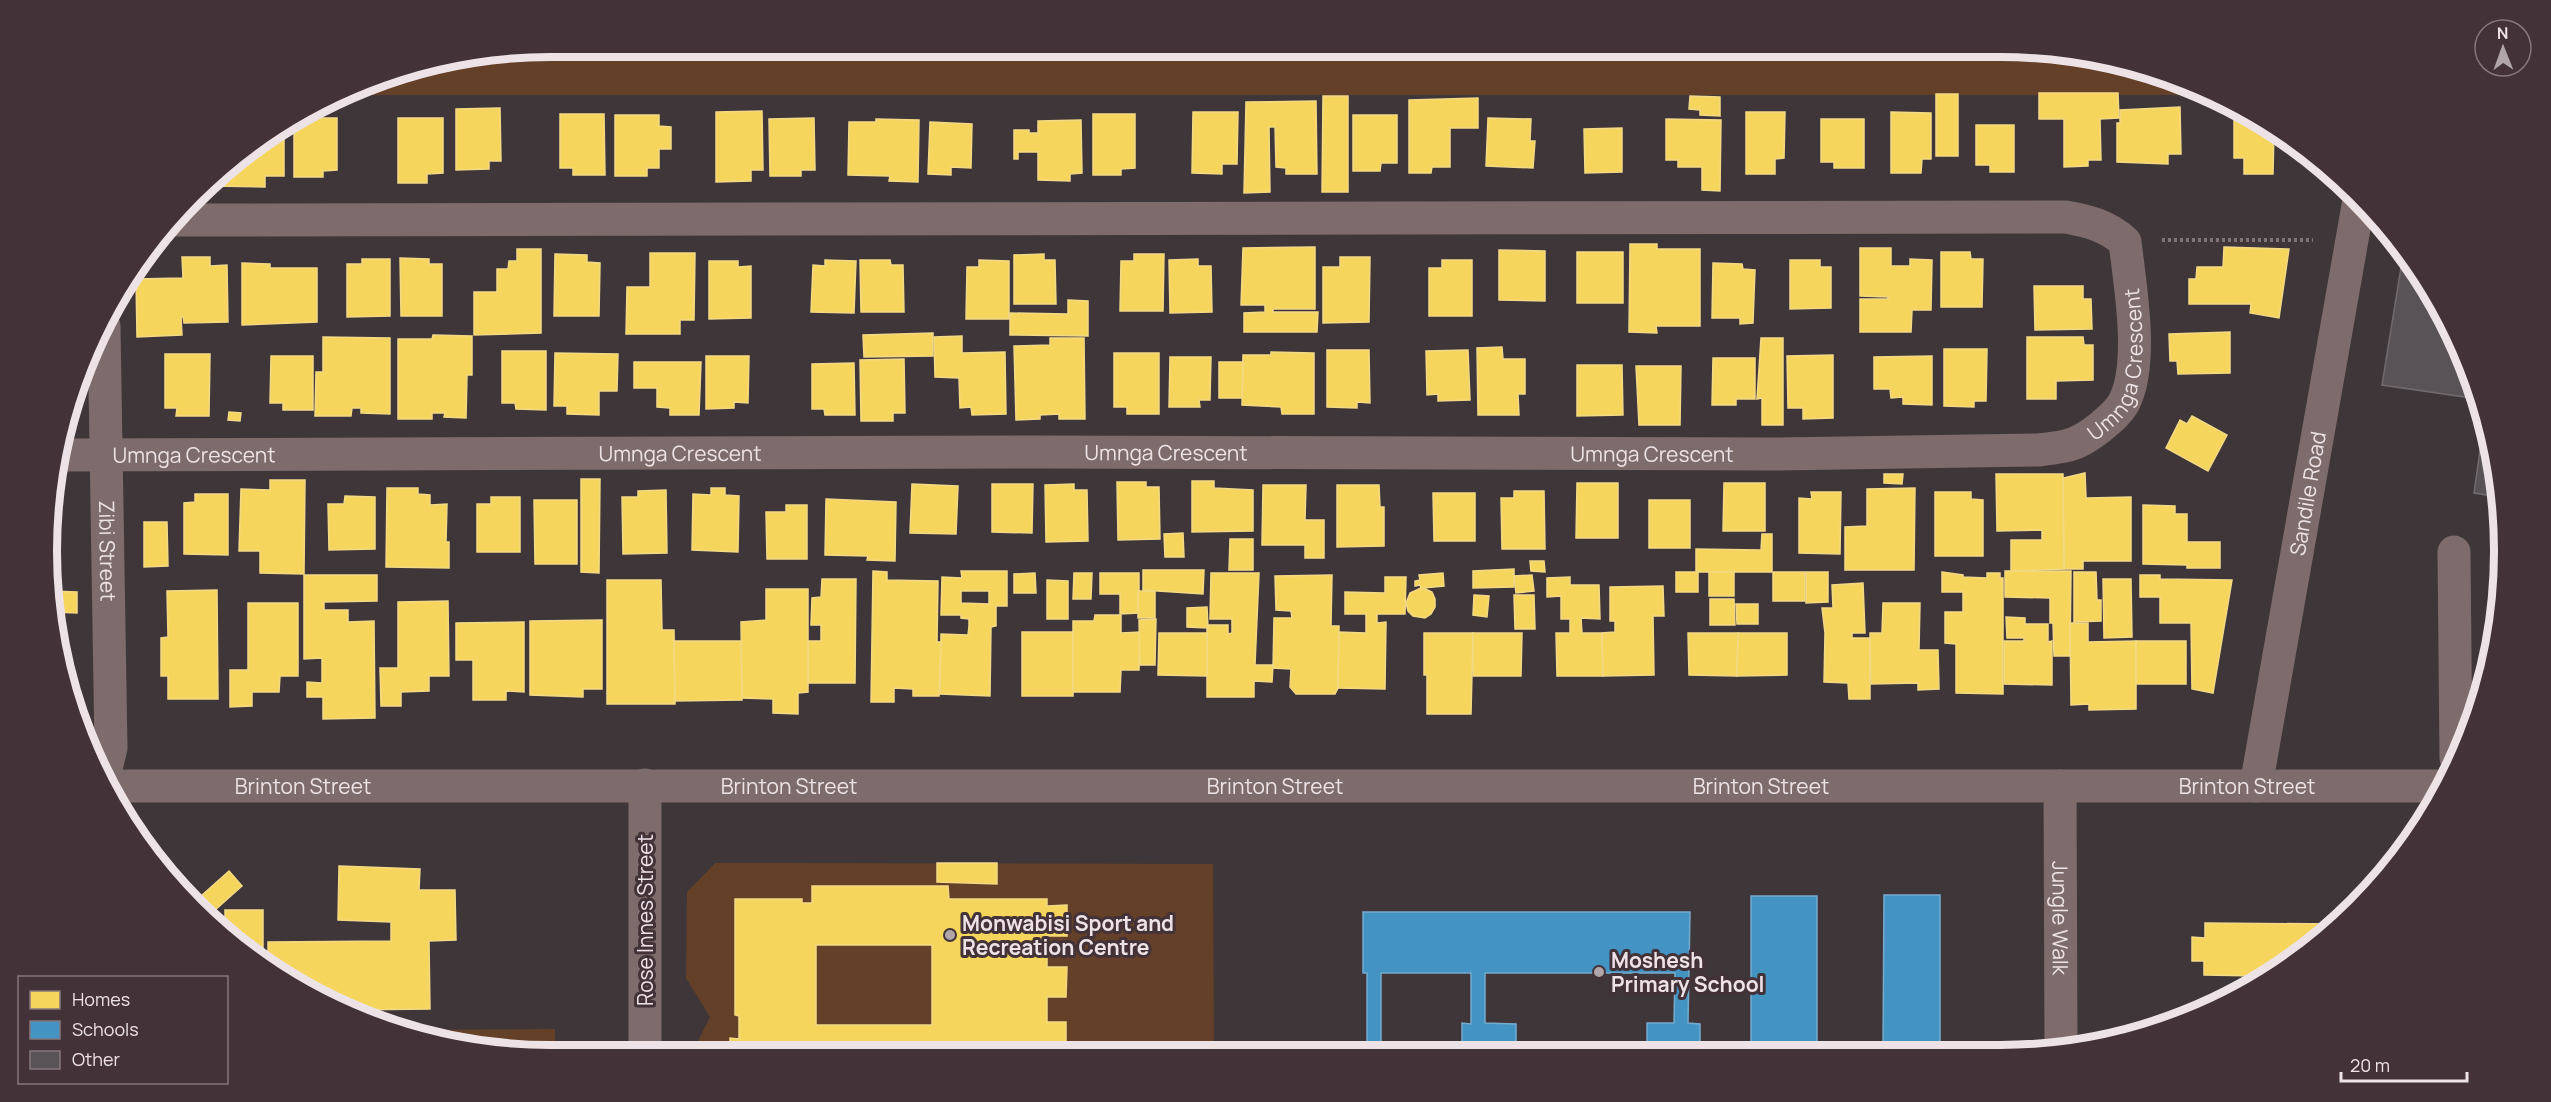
<svg xmlns="http://www.w3.org/2000/svg" width="2551" height="1102" font-family="Manrope,sans-serif">
<rect width="100%" height="100%" fill="#3f3639"/>
<g fill="#634027">
<path d="M551 47H2000L2162 73 2209 95H342L389 73Z"/>
<path d="M715 863 1213 864 1214 1054 691 1055 710 1017 686 978 687 892Z"/>
<path d="M555 1029V1055L397 1030Z"/>
</g>
<g fill="#f6d55c" stroke="#f3d985" stroke-width="1.5" fill-rule="evenodd">
<path d="M2039 93H2118L2119 118 2100 119 2101 160H2088V166L2064 167V119H2039Z"/>
<rect x="1936" y="94" width="22" height="62"/>
<path d="M1323 96H1348V192H1322Z"/>
<path d="M1690 96 1720 97V116L1700 115V110L1689 109Z"/>
<path d="M1478 98V128H1450V167H1432L1431 173H1409V100Z"/>
<path d="M1316 101 1317 174H1286V168L1276 167 1275 127H1269L1270 192 1244 193 1246 102Z"/>
<path d="M2180 107 2181 154H2168V164L2117 162V123H2120V110Z"/>
<path d="M500 108 501 161H489V169L456 170V109Z"/>
<path d="M2234 108 2253 114 2274 130 2273 174H2244V158H2234Z"/>
<path d="M762 111 763 170H751V181L716 182V112Z"/>
<path d="M1193 112H1238L1237 164H1222V174L1192 173Z"/>
<path d="M1746 112H1785L1784 158 1775 159V174H1746Z"/>
<path d="M1891 112 1931 113V159H1922L1921 173H1891Z"/>
<path d="M560 114H604L605 175H573V168H560Z"/>
<path d="M1093 114H1135V168L1121 169V175H1093Z"/>
<path d="M615 115H659V126L671 127V149H659V168H647V176H615Z"/>
<path d="M1353 115H1397V163H1381L1380 171H1353Z"/>
<path d="M294 118H337V170L323 171V177H294Z"/>
<path d="M398 118H443V173L427 174V183H398Z"/>
<path d="M814 118 815 170H801V176H770L769 119Z"/>
<path d="M1488 118 1531 119 1530 141H1535L1533 168 1486 166Z"/>
<path d="M876 119 919 120 918 182 889 181 890 176 848 175 849 122H876Z"/>
<path d="M1666 119 1721 120 1720 191 1702 190V167H1678V160H1666Z"/>
<path d="M1821 119H1864V168H1834V162H1821Z"/>
<path d="M1081 120 1082 173 1070 174V181L1038 180V152H1018V159H1014V130H1029V133H1038V121Z"/>
<path d="M930 122 972 124 971 168 951 167V175L928 174Z"/>
<path d="M284 124V176H265V187L211 186V180L219 171Z"/>
<path d="M1976 125H2014V172H1990V165H1976Z"/>
<path d="M1622 128V172L1585 173 1584 129Z"/>
<path d="M1630 244H1657V249H1700V326H1656L1657 333 1629 332Z"/>
<path d="M1315 247V309H1273V312H1318L1317 332H1244V313L1265 312V305H1241L1243 248Z"/>
<path d="M2224 247 2289 249 2279 318 2250 313 2251 304H2189V279H2196L2197 267H2223Z"/>
<path d="M1860 248H1891V266H1910V259L1932 260 1931 310H1912L1911 332H1860V299H1888V297L1860 296Z"/>
<path d="M517 249H541V333L474 335V292H497V269H508L509 261H517Z"/>
<path d="M1499 250 1545 251V301L1499 300Z"/>
<rect x="1577" y="252" width="46" height="51"/>
<path d="M1941 252H1970L1971 259H1983L1982 307H1941Z"/>
<path d="M650 253H695L694 320H680V334H626L627 287H650Z"/>
<path d="M555 254 587 255V262L600 263 599 316H554Z"/>
<path d="M1044 254V260H1055L1056 304H1014V255Z"/>
<path d="M1134 254H1164L1163 311H1120L1121 261H1134Z"/>
<path d="M182 257H210V266L227 265 228 322 184 323 183 317H181L182 335 137 337 136 279 183 278Z"/>
<path d="M1340 257H1370L1369 322 1323 323V267H1340Z"/>
<path d="M400 258 429 259V264H442V316H401Z"/>
<path d="M362 259H390V316L347 317V264H362Z"/>
<path d="M1198 259V266H1211L1212 312 1170 313 1169 260Z"/>
<path d="M825 260 856 261 854 313 811 312 813 265 825 266Z"/>
<path d="M860 260H890L891 265H903L904 312H861Z"/>
<path d="M979 260 1009 261V319H966L967 267H979Z"/>
<path d="M1442 260H1472V316H1429V268H1442Z"/>
<path d="M1790 260H1820V267H1831V308L1790 309Z"/>
<path d="M709 261H738V267L751 266V318L709 319Z"/>
<path d="M242 263 270 264V268H317V322L242 325Z"/>
<path d="M1713 263 1742 264 1743 269 1755 270 1753 323 1740 324V318H1712Z"/>
<path d="M2034 286H2083V299H2091L2092 329 2035 330Z"/>
<path d="M1068 300 1088 301V336L1010 335V313L1068 314Z"/>
<path d="M2230 332V373L2178 374 2177 361H2170L2169 334Z"/>
<path d="M933 333V356L864 357 863 335Z"/>
<path d="M433 335 472 336V375H467L466 418 444 417 445 413H432V419H398V339H432Z"/>
<path d="M962 336V353L1005 352 1006 414 972 415 971 407 960 408 959 378 935 377 934 337Z"/>
<path d="M323 337 390 338V414L361 413V408H352L351 416H315L316 372H323Z"/>
<path d="M2027 337H2083L2084 345H2093V380L2056 381V399H2027Z"/>
<path d="M1050 338H1084L1085 419H1059V414L1040 415V419L1016 420 1014 346 1050 345Z"/>
<path d="M1761 338H1783V425H1762V398L1757 399Z"/>
<path d="M1502 347 1503 359H1525V394H1518L1519 415H1478L1477 348Z"/>
<path d="M1944 349H1987L1986 401H1974V407L1944 406Z"/>
<path d="M1327 350H1369L1370 403 1357 402V408L1327 407Z"/>
<path d="M1468 350 1470 400 1438 401V394L1427 395 1426 351Z"/>
<path d="M502 351H546V410L516 409 515 403H502Z"/>
<path d="M1271 352 1314 353V414H1282L1281 407 1242 405 1243 355H1271Z"/>
<path d="M555 353 618 354 617 391H599V415L567 414V406H554Z"/>
<path d="M1114 353H1159V414H1127V407H1114Z"/>
<path d="M165 354H210L209 416H176L177 408H165Z"/>
<path d="M1833 355V418L1803 419V408H1788L1787 356Z"/>
<path d="M271 356H313V410H283V403H270Z"/>
<path d="M706 356H749L748 403 734 402V408L706 409Z"/>
<path d="M1932 356V405L1903 404V397L1891 398 1890 389H1874V357Z"/>
<path d="M1170 357H1211L1210 400H1199L1200 407H1169Z"/>
<path d="M1713 358H1755V399H1736V405H1712Z"/>
<path d="M904 359 905 413H893V421H861L860 360Z"/>
<path d="M634 362H701L699 415H670V408L657 407V388H634Z"/>
<path d="M1219 362H1243L1242 398H1219Z"/>
<path d="M854 363 855 415H825L824 409H812V364Z"/>
<path d="M1577 365H1622L1623 415 1577 416Z"/>
<path d="M1636 366H1681L1680 425H1639Z"/>
<path d="M229 412 241 413 240 421 228 420Z"/>
<path d="M2192 416 2227 435 2208 471 2166 448 2180 420 2187 424Z"/>
<path d="M2085 473 2086 498 2131 497V561H2083V569H2064L2063 478Z"/>
<path d="M1884 474H1903L1902 484 1884 483Z"/>
<path d="M1996 474H2063L2064 569 2011 571V540H2042V530L1997 531Z"/>
<path d="M581 479H600L599 573 581 572Z"/>
<path d="M270 480H305L304 574 260 573V551H239L241 489 270 490Z"/>
<path d="M1192 481H1214V488L1253 490V531L1192 532Z"/>
<path d="M1117 482H1146V487H1159L1160 539 1118 540Z"/>
<path d="M1577 483H1618V538H1576Z"/>
<path d="M1724 483H1765V531H1723Z"/>
<path d="M912 484 958 486 956 534 910 533Z"/>
<path d="M992 484H1033L1032 533 992 532Z"/>
<path d="M1074 484V490H1087L1088 541 1046 542 1045 485Z"/>
<path d="M1263 485H1306L1305 520H1324V558H1305V545H1262Z"/>
<path d="M1337 485H1379L1380 507H1384V546L1337 547Z"/>
<path d="M387 488H418V494L430 495V505L447 504 446 542H449V568L386 567Z"/>
<path d="M711 488H725V495L739 496 738 552 692 550 693 494 711 495Z"/>
<path d="M1915 488 1914 570H1845V527L1867 526V489Z"/>
<path d="M666 490 667 553 623 554 622 497H638V491Z"/>
<path d="M1514 491H1544L1545 549H1502L1501 498H1514Z"/>
<path d="M1811 492H1841L1840 554 1799 553V498L1812 499Z"/>
<path d="M1935 492H1971V499L1983 500V556H1935Z"/>
<path d="M1433 493H1475V541H1434Z"/>
<path d="M195 494H228V555L184 554V503L195 502Z"/>
<path d="M345 496 375 497V549L329 550 328 504H344Z"/>
<path d="M491 497H520V552H477V504H491Z"/>
<path d="M826 499 896 502 895 561 867 560 868 556 825 555Z"/>
<path d="M534 500H577V564H535Z"/>
<rect x="1649" y="500" width="41" height="48"/>
<path d="M786 505H807V559H767L766 512H786Z"/>
<path d="M2143 505 2175 506V514H2187V542H2220V568H2187V565L2143 564Z"/>
<path d="M144 522H167L168 566 144 567Z"/>
<path d="M1183 533 1184 557H1165L1164 534Z"/>
<path d="M1762 534H1772V572H1696V549L1761 550Z"/>
<path d="M1230 539H1253V570H1229Z"/>
<path d="M1530 561H1544L1545 572 1531 571Z"/>
<path d="M1514 569V587L1473 588V571Z"/>
<path d="M1143 570H1204L1203 594 1143 590Z"/>
<path d="M873 571 887 572V580L938 581 937 642H941L939 696H913V689L894 688V702H871Z"/>
<path d="M961 571H1007V606H996V626L991 627 990 696 940 694 941 634 968 635 969 626V619L961 618V615H941L942 577 962 578ZM961 591H989V604L961 603Z"/>
<path d="M2005 571H2071L2070 656H2054L2053 623H2050V598L2005 597Z"/>
<rect x="1676" y="572" width="22" height="20"/>
<rect x="1709" y="572" width="25" height="24"/>
<rect x="1773" y="572" width="32" height="29"/>
<path d="M1806 572H1828V602L1806 603Z"/>
<path d="M1942 572 1963 575V577L1987 578V573H2000V578H2003V694L1956 693V644L1945 643V612H1963V592H1942Z"/>
<path d="M2074 572H2096L2097 600H2101V621L2074 622Z"/>
<path d="M1035 573 1036 593H1014V574Z"/>
<path d="M1074 573H1092L1091 599H1073Z"/>
<path d="M1100 573H1139V613L1120 614V594H1100Z"/>
<path d="M1211 573H1259L1255 665H1273L1272 682 1254 681V697H1207V625H1228V634L1232 633V619H1210Z"/>
<path d="M1443 573 1444 586 1423 588 1432 592 1435 599V607L1431 614 1425 618 1413 616 1408 611 1406 603 1410 593 1421 588 1420 585 1415 586V581L1420 580 1419 575Z"/>
<path d="M304 575H377V601L324 602V610H348V622L374 621 375 718 323 719V697H307V682L322 683V658L304 659Z"/>
<path d="M1332 575 1331 626H1339L1338 688 1335 694H1296L1290 687 1291 669 1273 668 1274 618H1292L1291 611 1276 610 1275 576Z"/>
<path d="M1532 575 1534 591 1516 593 1514 576Z"/>
<path d="M2140 575H2160V579L2232 580 2213 693 2192 689 2191 623H2160V597H2140Z"/>
<path d="M1385 577H1406L1405 614H1377V623L1386 622 1385 689 1338 688 1339 632 1366 633V614H1345V592L1385 593Z"/>
<path d="M1570 577V585H1599L1600 619 1581 618 1582 633H1602L1603 676H1557L1556 633H1570V619H1561V596L1547 597V578Z"/>
<path d="M822 579H856L855 683H808V641H821V625H811L812 598 821 597Z"/>
<path d="M2103 579H2131L2132 637 2104 638Z"/>
<path d="M607 580H661L662 630H674L675 704H607Z"/>
<path d="M1047 580 1068 581V619H1047Z"/>
<path d="M1863 583 1865 633H1852V638H1870V699H1849L1848 683 1824 682 1825 633 1822 608H1833L1832 585Z"/>
<path d="M1663 586 1664 616H1653L1654 675 1603 676 1602 633 1615 632V621H1610V587Z"/>
<path d="M766 589H808V692L798 693V714L773 713V699L742 698 741 622 766 620Z"/>
<path d="M217 590 218 699H168V676H161V638L168 637 167 591Z"/>
<path d="M50 591 77 592V613L53 612Z"/>
<rect x="1138" y="591" width="17" height="27"/>
<path d="M1474 595 1489 596 1487 617 1473 615Z"/>
<path d="M1514 595H1534L1535 629H1515Z"/>
<path d="M1710 599H1734L1735 625H1710Z"/>
<path d="M448 601 449 676H429V691L401 692V706H381L380 668H398V602Z"/>
<path d="M248 603H298V676H280L279 692H252V706L230 707V670H248Z"/>
<path d="M1883 603H1920L1919 650H1938L1939 689 1918 690V683L1871 684 1870 633H1882Z"/>
<path d="M1736 604H1758V624H1737Z"/>
<path d="M1207 607 1208 628 1187 627V608Z"/>
<path d="M1095 615H1121V633L1140 632 1139 670H1121L1120 692H1073V621H1094Z"/>
<path d="M2006 617 2025 618V624H2048V642L2052 641V685L2004 684V641H2024V638H2007Z"/>
<path d="M1156 619 1155 665H1140L1139 620Z"/>
<path d="M602 620V689H583V697L530 695V621Z"/>
<path d="M524 622V692L506 691V700H473V660H456V623Z"/>
<path d="M2070 623H2088V642L2136 641V709L2089 710V704L2071 705Z"/>
<rect x="1022" y="632" width="51" height="64"/>
<path d="M1159 633H1207V676L1158 675Z"/>
<path d="M1424 633H1473L1471 714H1427V675H1424Z"/>
<path d="M1473 633H1522L1521 676H1473Z"/>
<path d="M1688 633H1738L1737 676 1689 675Z"/>
<path d="M1738 633H1787V675L1737 676Z"/>
<path d="M674 641H741L742 700 675 701Z"/>
<rect x="2136" y="641" width="50" height="43"/>
<path d="M937 863H997V884L937 882Z"/>
<path d="M339 866 420 869 419 890H455L456 940 429 941 430 1009 347 1010 299 988 268 966V942L391 941V922L338 920Z"/>
<path d="M229 871 242 886 214 911 201 896Z"/>
<path d="M812 886H948L949 899H1047V906L1067 905V936H1047V967H1067L1066 997H1047V1022H1066V1052L924 1054 928 1043H913L909 1054 730 1055V1038L739 1039V1016L735 1015V899H802V903H812ZM816 945H932V1025H816Z"/>
<path d="M225 910H263V962L225 935Z"/>
<path d="M2205 923 2335 924V928L2259 976 2204 975V961H2192V937L2205 938Z"/>
</g>
<g fill="#4393c3" stroke="#76abce" stroke-width="1.5">
<path d="M1884 895H1940V1051L1883 1052Z"/>
<rect x="1751" y="896" width="66" height="156"/>
<path d="M1363 912H1690L1688 1023 1700 1024V1052H1647V1023H1674L1675 973H1485V1023L1516 1024V1053H1462V1023L1471 1024V973H1381V1053H1367V973H1363Z"/>
</g>
<g fill="#595357" stroke="#716b6f" stroke-width="1.5">
<path d="M2404 249 2453 328 2479 399 2382 385Z"/>
<path d="M2485 415 2487 421 2500 497 2474 493Z"/>
</g>
<g fill="none" stroke-linecap="round" stroke-linejoin="round">
<path stroke="#807374" stroke-width="4" stroke-dasharray="3 3" stroke-linecap="butt" d="M2162 240H2313"/>
<g stroke="#7d6c6b" stroke-width="33">
<path id="s1" d="M104 326 111 748 104 777"/>
<path id="s2" d="M56 455 1042 452 1776 454 2038 450C2047 449 2056 448 2065 446 2077 444 2089 436 2098 429 2108 421 2121 411 2126 398 2143 358 2130 285 2125 242 2108 226 2088 221 2066 217L178 220"/>
<path d="M2454 552 2456 758"/>
<path d="M645 785V1055"/>
<path id="s3" d="M108 786H2442"/>
<path id="s4" d="M2060 786 2061 1051"/>
<path id="s5" d="M2256 786 2359 200"/>
</g>
</g>
<g fill="#b0a6a9" stroke="#433238" stroke-width="2">
<circle cx="950" cy="935" r="6"/>
<circle cx="1599" cy="972" r="6"/>
</g>
<g text-anchor="middle" dominant-baseline="central" stroke-width="6" stroke-linejoin="round" paint-order="stroke">
<g font-size="21" fill="#ede2e6" stroke="#433238">
<text stroke="none"><textPath href="#s2" startOffset="2118">Umnga Crescent</textPath></text>
<text stroke="none"><textPath href="#s2" startOffset="1110">Umnga Crescent</textPath></text>
<text stroke="none"><textPath href="#s2" startOffset="624">Umnga Crescent</textPath></text>
<text stroke="none"><textPath href="#s2" startOffset="1596">Umnga Crescent</textPath></text>
<text stroke="none"><textPath href="#s2" startOffset="138">Umnga Crescent</textPath></text>
<text stroke="none"><textPath href="#s5" startOffset="297">Sandile Road</textPath></text>
<text stroke="none"><textPath href="#s1" startOffset="225">Zibi Street</textPath></text>
<text stroke="none"><textPath href="#s3" startOffset="195">Brinton Street</textPath></text>
<text stroke="none"><textPath href="#s3" startOffset="681">Brinton Street</textPath></text>
<text stroke="none"><textPath href="#s3" startOffset="1167">Brinton Street</textPath></text>
<text stroke="none"><textPath href="#s3" startOffset="1653">Brinton Street</textPath></text>
<text stroke="none"><textPath href="#s3" startOffset="2139">Brinton Street</textPath></text>
<text stroke="none"><textPath href="#s4" startOffset="132">Jungle Walk</textPath></text>
<text transform="translate(645 920) rotate(-90)">Rose Innes Street</text>
</g>
<g font-size="21" font-weight="bold" fill="#ede2e6" stroke="#433238" text-anchor="start">
<text x="962" y="923">Monwabisi Sport and<tspan x="962" dy="24">Recreation Centre</tspan></text>
<text x="1611" y="960">Moshesh<tspan x="1611" dy="24">Primary School</tspan></text>
</g>
</g>
<path d="M0 0H2551V1102H0ZM551 57H2000A494 494 0 0 1 2494 551V551A494 494 0 0 1 2000 1045H551A494 494 0 0 1 57 551V551A494 494 0 0 1 551 57Z" fill="#433238" fill-rule="evenodd"/>
<path fill="none" stroke="#ede2e6" stroke-width="8" d="M551 57H2000A494 494 0 0 1 2494 551V551A494 494 0 0 1 2000 1045H551A494 494 0 0 1 57 551V551A494 494 0 0 1 551 57Z"/>
<rect x="18" y="976" width="210" height="108" fill="#433238" stroke="#87787e" stroke-width="1.5"/>
<rect x="30" y="991" width="30" height="18" fill="#f6d55c" stroke="#87787e" stroke-width="1.5"/>
<text x="72" y="1006" font-size="18" fill="#ede2e6">Homes</text>
<rect x="30" y="1021" width="30" height="18" fill="#4393c3" stroke="#87787e" stroke-width="1.5"/>
<text x="72" y="1036" font-size="18" fill="#ede2e6">Schools</text>
<rect x="30" y="1051" width="30" height="18" fill="#595357" stroke="#87787e" stroke-width="1.5"/>
<text x="72" y="1066" font-size="18" fill="#ede2e6">Other</text>
<g transform="translate(2503 48) rotate(359)"><circle r="28" fill="#433238" stroke="#87787e" stroke-width="1.5"/>
<path d="M0-4.5L10 22L0 15L-10 22Z" fill="#b0a6a9"/>
<text y="-9" font-size="16" font-weight="bold" text-anchor="middle" fill="#ede2e6">N</text>
</g>
<path d="M2341 1072v9h126v-9" fill="none" stroke="#ede2e6" stroke-width="3"/>
<text x="2350" y="1072" font-size="18" fill="#ede2e6" stroke="#433238" stroke-width="4.5" paint-order="stroke">20 m</text>
</svg>
